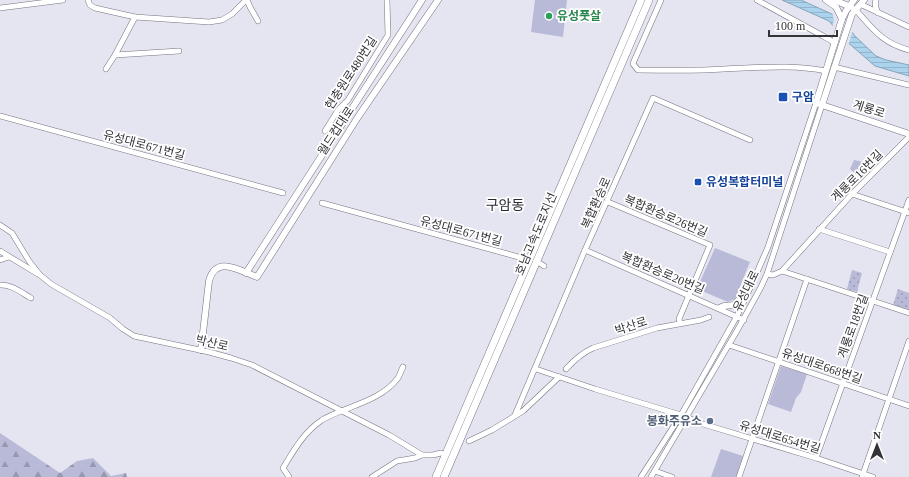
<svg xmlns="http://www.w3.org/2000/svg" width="909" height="477" font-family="'Times New Roman','Noto Sans KR',serif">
<defs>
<pattern id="grass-dots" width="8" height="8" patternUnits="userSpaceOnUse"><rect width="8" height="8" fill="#b9bad8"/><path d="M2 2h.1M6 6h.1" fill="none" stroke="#9798b0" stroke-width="1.8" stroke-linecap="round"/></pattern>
<pattern id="forest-firs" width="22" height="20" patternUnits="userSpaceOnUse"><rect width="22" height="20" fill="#b9bad8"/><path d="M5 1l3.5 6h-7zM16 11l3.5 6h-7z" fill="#9798b0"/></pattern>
<pattern id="water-rules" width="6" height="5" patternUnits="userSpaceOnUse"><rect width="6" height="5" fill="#abd3ed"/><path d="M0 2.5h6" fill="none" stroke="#94b6cc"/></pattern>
</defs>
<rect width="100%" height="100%" fill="#e5e5f1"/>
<g fill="url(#grass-dots)">
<path d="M852 270 862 273 857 292 847 289Z"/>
<path d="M898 289 909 293V310L893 305Z"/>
</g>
<path fill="url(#forest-firs)" d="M0 433 60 473 77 461 93 458 111 476 126 473 127 477H0Z"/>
<g fill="#b9bad8">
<path d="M535 0H567L563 37 531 32Z"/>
<path d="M854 160 874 164 861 179 850 169Z"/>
<path d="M715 248 750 262 735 299 728 302 702 291 699 284Z"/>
<path d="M781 366 807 374 801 392 796 398 791 412 768 404Z"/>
<path d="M721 449 743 456 736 477H711Z"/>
</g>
<path fill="url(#water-rules)" stroke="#87a3b7" d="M782 0H801L834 15 847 26 855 36 876 56 886 60 909 65V76L875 66 845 40 829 21Z"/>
<path fill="#e5e5f1" d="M832 12 848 24 853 30 848 46 832 28 834 20Z"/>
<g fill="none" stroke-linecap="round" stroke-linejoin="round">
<g stroke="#73737e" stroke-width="6">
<g id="minor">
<path d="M88 0 90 5 95 8 135 17 209 22 222 20 232 14 246 0"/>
<path d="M247 0 250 7 258 21"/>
<path d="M661 0 634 61 633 64 638 70C667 70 696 71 724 69 757 68 793 64 826 71"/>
<path d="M757 0 823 36 835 43"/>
<path d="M876 0C874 5 876 8 878 13"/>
<path d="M860 4 909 27"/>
<path d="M0 8 63 0"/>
<path d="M855 9C873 29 882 43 909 50"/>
<path d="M115 55 179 51"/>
<path d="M834 67 909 85"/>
<path d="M106 69 115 55 135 17"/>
<path d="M0 116 283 193"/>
<path d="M325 131 338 110 348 100 388 35 387 0"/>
<path d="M852 194 909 213"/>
<path d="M608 202 710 245 679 319 680 323"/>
<path d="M322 203 526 259"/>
<path d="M0 225 12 233 29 261 40 275 51 284 110 318 123 329 134 336 209 352 231 358 252 365 389 435 422 455H433L441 453"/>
<path d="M819 229 890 252"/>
<path d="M585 250 744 320"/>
<path d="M0 251 38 274"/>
<path d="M0 260 9 257"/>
<path d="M541 264 544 266"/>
<path d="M782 271 909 313"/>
<path d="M767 274 773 275 782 271 852 194 909 137"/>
<path d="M0 285C11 284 22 293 31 298"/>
<path d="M729 345 909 406"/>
<path d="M536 369 595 389 681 415 703 424 816 458 873 477"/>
<path d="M566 369C574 360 582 353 593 348L657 328 701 320 709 317"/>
<path d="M515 415 585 250 653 98 750 140"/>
<path d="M469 441 492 430 523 411 559 377"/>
<path d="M816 458 909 200"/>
<path d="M655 471 672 477"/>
<path d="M289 477 283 468C294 450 304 432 322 420 346 406 380 402 398 378 400 375 401 370 403 367"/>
<path d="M372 477 397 461 415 458 422 455"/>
<path d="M641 477 681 415 737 316 751 286 768 247 816 103"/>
<path d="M651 477 738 329 761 287 767 274 822 105"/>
<path d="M739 477 807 279"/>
<path d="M862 477 909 341"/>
</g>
</g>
<g stroke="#73737e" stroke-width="7">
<g id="major">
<path d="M826 0 836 7 842 19"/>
<path d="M834 0 851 7"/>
<path d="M854 0 846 11 842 19 816 103 909 134"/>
<path d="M822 105 852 14 864 0"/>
<path d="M246 273 422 0"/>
<path d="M719 308 724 306 734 305 751 286"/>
<path d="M201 350 209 281C216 254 240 271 257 277L358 117 438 0"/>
</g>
</g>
<g stroke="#73737e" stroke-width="8">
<g id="highway">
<path d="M436 477 641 0"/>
<path d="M444 477 649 0"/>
</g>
</g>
<use href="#minor" stroke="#fff" stroke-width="5"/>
<use href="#major" stroke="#fff" stroke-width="6"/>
<use href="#highway" stroke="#fff" stroke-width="7"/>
</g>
<circle fill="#2e9e5b" stroke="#fff" stroke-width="1.5" cx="549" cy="16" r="4"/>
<g fill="#1a4fb4" stroke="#fff" stroke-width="1.5">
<rect x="778" y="92" width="10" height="10" rx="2"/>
<rect x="694" y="178" width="8" height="8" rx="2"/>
</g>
<circle fill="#5c6f8a" stroke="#fff" stroke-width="1.5" cx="710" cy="421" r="4"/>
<g text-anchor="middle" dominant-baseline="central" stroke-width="3.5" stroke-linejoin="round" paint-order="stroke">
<g font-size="12" font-weight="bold" fill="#27864d" stroke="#fff" text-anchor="start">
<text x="557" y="16">유성풋살</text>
</g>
<g font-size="12" fill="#333338" stroke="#fff">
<text transform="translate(351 73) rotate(-57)">현충원로480번길</text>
<text transform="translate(869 109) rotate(18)">계룡로</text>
<text transform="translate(336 131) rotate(-57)">월드컵대로</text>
<text transform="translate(144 145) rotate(15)">유성대로671번길</text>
<text transform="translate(857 176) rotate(-45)">계룡로16번길</text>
<text transform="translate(596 203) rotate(-66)">복합환승로</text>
<text transform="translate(666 216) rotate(23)">복합환승로26번길</text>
<text transform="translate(461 231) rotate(15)">유성대로671번길</text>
<text transform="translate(536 234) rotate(-67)">호남고속도로지선</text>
<text transform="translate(663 273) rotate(23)">복합환승로20번길</text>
<text transform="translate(746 291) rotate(-64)">유성대로</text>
<text transform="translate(631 326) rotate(-18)">박산로</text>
<text transform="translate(853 326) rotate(-70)">계룡로18번길</text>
<text transform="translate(212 343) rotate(13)">박산로</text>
<text transform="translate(822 366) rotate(19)">유성대로668번길</text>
<text transform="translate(780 437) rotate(17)">유성대로654번길</text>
</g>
<g font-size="12" font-weight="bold" fill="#164399" stroke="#fff" text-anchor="start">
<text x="792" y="97">구암</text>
<text x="706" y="182">유성복합터미널</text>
</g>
<g font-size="12" font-weight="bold" fill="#4e5e75" stroke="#fff" text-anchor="end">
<text x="702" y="421">봉화주유소</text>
</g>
<g font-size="14" fill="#292932" stroke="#fff">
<text x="505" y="205">구암동</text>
</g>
</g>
<g transform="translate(877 445)" stroke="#ffffff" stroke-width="3" paint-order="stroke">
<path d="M0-3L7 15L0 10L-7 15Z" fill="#333338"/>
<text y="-6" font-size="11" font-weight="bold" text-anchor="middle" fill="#333338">N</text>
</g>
<path d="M769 30v6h68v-6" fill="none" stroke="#333338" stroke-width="2"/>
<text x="775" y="30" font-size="12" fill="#333338" stroke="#ffffff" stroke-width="3" paint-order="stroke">100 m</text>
</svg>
